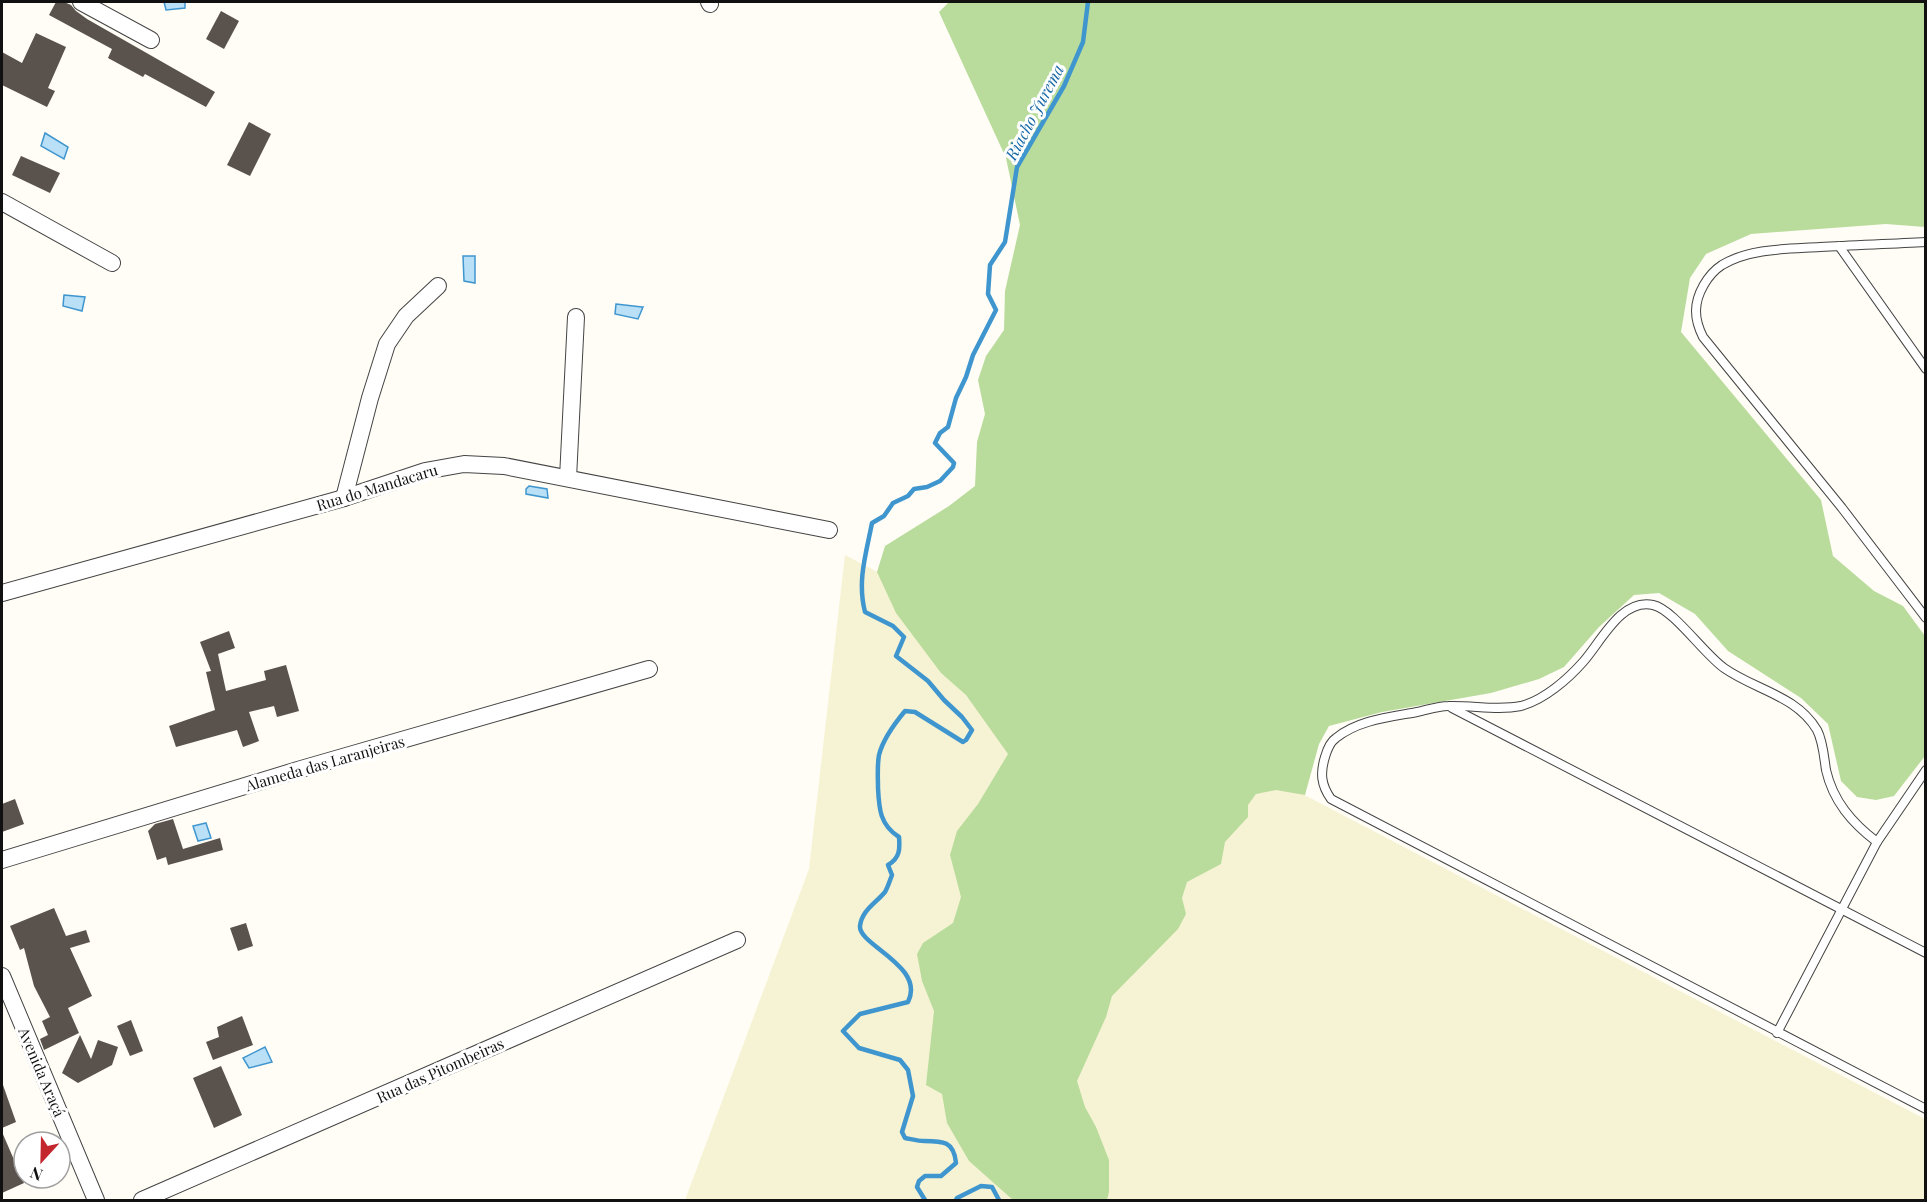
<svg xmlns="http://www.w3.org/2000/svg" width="1927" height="1202" font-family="'Playfair Display',serif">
<rect width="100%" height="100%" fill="#fffdf5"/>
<path fill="#f6f3d4" d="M845 555 1925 1119V1200H685L809 869Z"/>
<path fill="#b9dc9c" d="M949 2H1925V227L1886 224 1751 234 1706 254 1690 278 1681 332 1821 500 1833 556 1874 591 1903 606 1925 636V756L1894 796 1876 800 1857 797 1841 781 1828 724 1801 698 1728 651 1695 614 1659 593 1634 595 1599 627 1564 667 1539 679 1491 693 1382 712 1329 726 1319 744 1305 795 1276 790 1256 794 1248 805V817L1225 842 1221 864 1187 882 1182 898 1186 914 1178 929 1112 996 1106 1017 1077 1081 1085 1107 1096 1127 1109 1160V1192L1107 1200H1013L969 1161 947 1123 942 1094 926 1085 934 1011 922 981 917 954 923 943 953 923 961 897 950 855 957 831 978 804 1008 754 966 695 941 673 896 613 877 572 885 546 949 506 975 486 977 442 985 414 978 380 986 356 1004 330 1005 291 1020 225 1006 158 939 12Z"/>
<g fill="#b9e0f7" stroke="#3f96cf" stroke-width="1.5">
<path d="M164 2H185V8L166 10Z"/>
<path d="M45 133 68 147 64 159 41 146Z"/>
<path d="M463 256H475V283L464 281Z"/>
<path d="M64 295 85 297 82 311 63 306Z"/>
<path d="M616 304 642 307H643L638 319 615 314Z"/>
<path d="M529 486 547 489 548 498 526 494V489Z"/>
<path d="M206 823 211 838 198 841 193 826Z"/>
<path d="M265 1047 272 1062 249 1068 243 1058Z"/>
</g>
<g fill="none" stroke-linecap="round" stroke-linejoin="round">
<g stroke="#3f96cf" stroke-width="4.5">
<path d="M925 1200 917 1187 919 1181 925 1176H941L956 1163C954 1141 943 1141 924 1141 918 1141 911 1139 905 1138L902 1132 913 1096 908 1070 900 1060 859 1048 843 1031 860 1014 908 1002C926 966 858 945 860 926 862 910 876 903 885 892 888 887 890 880 892 875L888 865C900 858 900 849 899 837 880 825 879 809 878 788 878 777 877 766 879 755 883 739 895 723 905 711L915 712 963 742 966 740 972 730 962 717 944 700 928 681 896 656 904 637 893 626 865 612C857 581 866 554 872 523L884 516 893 503 908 496 914 489 927 487 940 481 953 467 954 463 935 443 940 433 948 427 956 398 966 377 973 355 996 310 988 294 990 265 1005 242 1017 167 1064 86 1083 42 1088 2"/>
<path d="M956 1200 957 1198 981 1186 992 1187 999 1200"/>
</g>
</g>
<g fill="#5a524d">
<path d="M56 2H64L71 5 76 11 87 19 215 92 206 107 145 74 143 77 108 58 112 49 49 15Z"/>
<path d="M221 11 239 21 224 49 206 39Z"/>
<path d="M36 33 66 47 48 88 55 91 47 107 2 85V52L22 63Z"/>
<path d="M249 122 271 134 250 176 227 165Z"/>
<path d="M21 156 60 173 50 193 12 175Z"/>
<path d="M229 631 235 648 218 654 226 691 266 680 264 671 286 665 299 711 277 717 274 706 249 712 259 741 243 747 237 730 176 747 169 726 215 710 206 672 211 671 200 642Z"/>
<path d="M15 799 24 824 2 832V804Z"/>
<path d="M173 819 183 849 220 838 223 850 168 865 166 857 157 860 148 831 155 824Z"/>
<path d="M54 908 66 936 86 930 90 942 70 948 92 996 68 1008 79 1033 44 1050 40 1039 48 1035 42 1021 50 1017 34 986 24 948 20 950 10 926Z"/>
<path d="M246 923 253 946 238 951 230 928Z"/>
<path d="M242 1016 253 1045 213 1060 206 1042 219 1037 217 1027Z"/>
<path d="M131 1020 143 1051 130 1056 117 1026Z"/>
<path d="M80 1035 91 1059 98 1040 118 1047 112 1065 78 1083 62 1073Z"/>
<path d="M221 1066 242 1115 214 1128 193 1078Z"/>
<path d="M3 1085 16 1122 2 1128V1086Z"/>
<path d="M2 1132 24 1183 2 1193Z"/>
</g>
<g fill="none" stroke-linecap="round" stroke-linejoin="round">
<g stroke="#444" stroke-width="10">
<g id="service">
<path d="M1926 242C1890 244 1855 245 1820 247 1789 249 1750 248 1722 265 1708 274 1696 294 1696 311 1696 320 1699 329 1703 337L1842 508 1926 618"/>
<path d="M1839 246 1926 369"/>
<path d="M1452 708 1926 953"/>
<path d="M1877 842C1852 823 1833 801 1826 770 1824 757 1823 741 1817 730 1796 695 1755 690 1724 668 1704 654 1673 609 1653 605 1621 598 1601 642 1583 662 1568 679 1544 700 1521 706 1497 711 1473 705 1448 706 1438 706 1427 710 1417 712 1390 717 1358 720 1336 738 1330 742 1327 750 1325 757 1320 773 1321 785 1331 799L1926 1109"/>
<path d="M1777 1033 1877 842 1926 770"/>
</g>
</g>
<g stroke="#444" stroke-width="18">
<g id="minor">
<path d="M81 2 151 40"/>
<path d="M709 2 710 4"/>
<path d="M2 202 112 263"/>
<path d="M568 478 576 317"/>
<path d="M344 498 370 398 387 344 406 316 438 286"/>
<path d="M2 593 344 498 425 471 464 464 504 466 829 530"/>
<path d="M2 860 301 769 649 669"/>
<path d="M2 976 96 1200"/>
<path d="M142 1200 737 940"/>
</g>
</g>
<use href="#service" stroke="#fff" stroke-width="8"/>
<use href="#minor" stroke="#fff" stroke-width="16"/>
</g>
<g text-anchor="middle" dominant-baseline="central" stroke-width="6" stroke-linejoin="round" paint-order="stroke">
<g font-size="15" fill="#111" stroke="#fff">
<text transform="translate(377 487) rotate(-17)">Rua do Mandacaru</text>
<text transform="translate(325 763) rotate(-16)">Alameda das Laranjeiras</text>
<text transform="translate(440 1070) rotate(-24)">Rua das Pitombeiras</text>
<text transform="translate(42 1072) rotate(67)">Avenida Araçá</text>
</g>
<g font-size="16" font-style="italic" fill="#1768a6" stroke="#fff">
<text transform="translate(1034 112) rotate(-62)">Riacho Jurema</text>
</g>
</g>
<rect width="1927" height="1202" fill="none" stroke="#111111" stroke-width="6"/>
<g transform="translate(42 1160) rotate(202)"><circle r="28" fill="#ffffff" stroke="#a0a0a0" stroke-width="1.5"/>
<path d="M0-4.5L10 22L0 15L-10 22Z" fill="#c4262e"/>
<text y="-9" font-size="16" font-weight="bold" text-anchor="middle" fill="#111111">N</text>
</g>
</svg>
